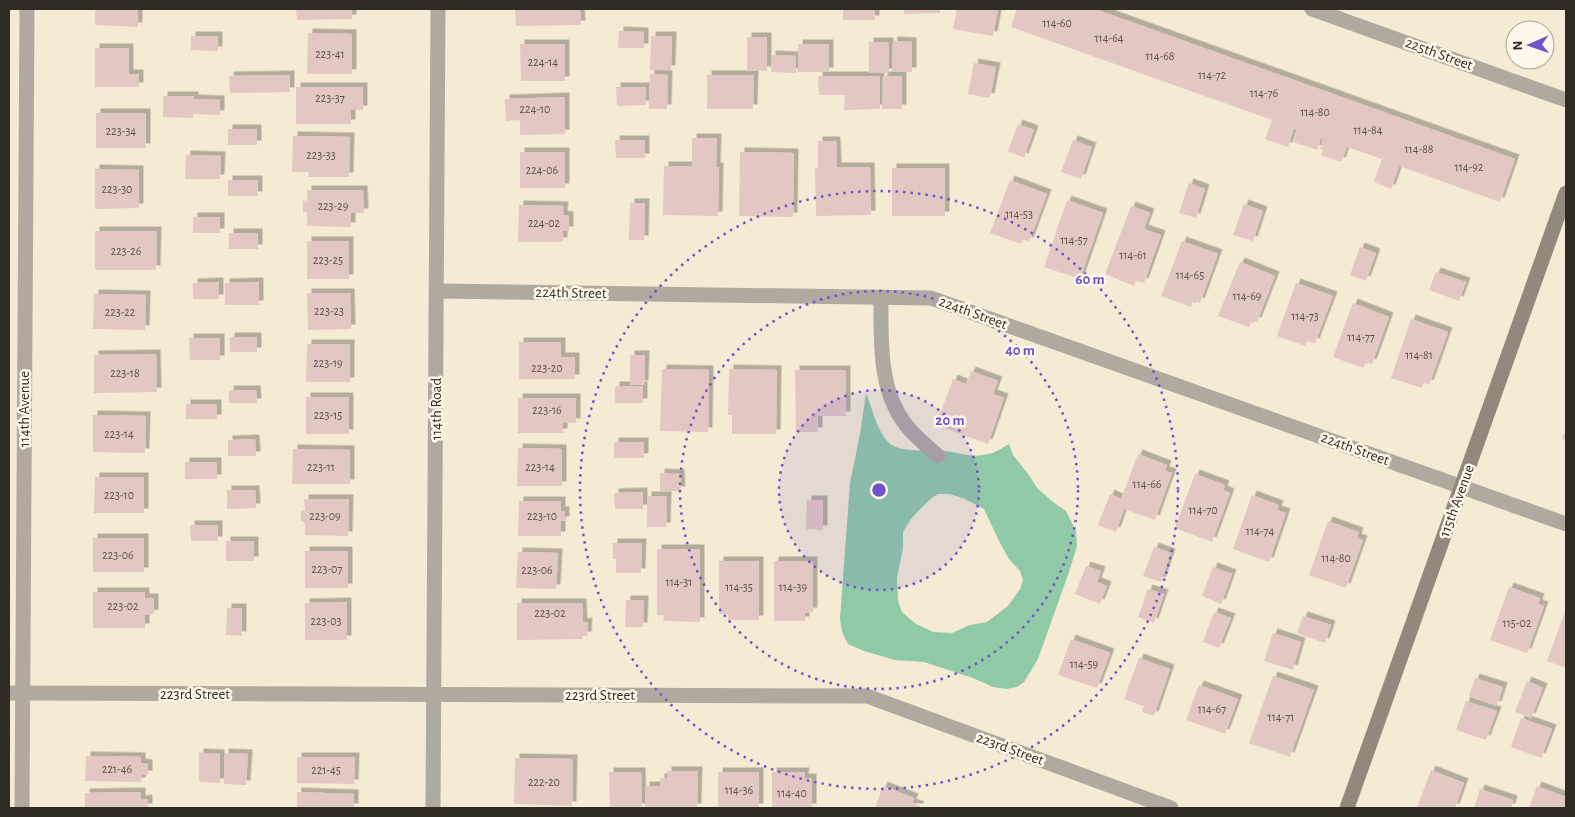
<svg xmlns="http://www.w3.org/2000/svg" width="1575" height="817" font-family="'Alegreya Sans',sans-serif">
<defs>
<filter id="shadow"><feDropShadow dx="4.5" dy="-4.5" stdDeviation="0" flood-color="#0004"/></filter>
</defs>
<rect width="100%" height="100%" fill="#f5ebd4"/>
<path fill="#8fc9a6" fill-rule="evenodd" d="M866 393C872 408 877 430 888 442 900 454 930 449 945 451 960 453 973 458 988 454 995 453 1002 448 1009 444L1013 455 1029 475 1037 488 1053 502 1066 511 1076 531 1077 546 1069 572 1038 659 1024 682 1017 687 1006 689 993 687 973 678 924 662 895 660 864 651 848 644 842 632 840 619 850 483 860 434ZM938 494H949L963 498 984 509 1000 543 1009 559 1020 571 1023 580 1020 589 1008 606 987 622 970 625 952 633 933 632 916 624 902 612 898 601 897 578 903 548V532L911 519 923 506 933 497Z"/>
<g fill="#e3c7c2" filter="url(#shadow)">
<path d="M95 9H138V27L95 25Z"/>
<path d="M296 9H352V19L297 20Z"/>
<path d="M515 9H580L581 25 516 26Z"/>
<rect x="843" y="9" width="32" height="11"/>
<path d="M904 9H940V13L904 14Z"/>
<path d="M957 9H998L993 36 953 29Z"/>
<path d="M1017 9H1095L1515 159 1500 202 1399 166 1391 189 1374 182 1382 159 1347 147 1341 162 1321 155 1323 150 1320 149 1323 139 1321 138 1317 150 1293 142 1297 130 1294 128 1288 147 1265 139 1272 120 1011 27Z"/>
<path d="M619 31 644 32V48H618Z"/>
<path d="M308 33 352 34V74H307Z"/>
<path d="M191 36H218V51L191 50Z"/>
<path d="M651 36H672L671 70H650Z"/>
<path d="M747 37H767V71L747 70Z"/>
<path d="M893 41 912 42V72H892Z"/>
<rect x="869" y="42" width="20" height="31"/>
<path d="M520 44H565V81H521Z"/>
<rect x="798" y="44" width="31" height="28"/>
<path d="M95 48H129V74H139V87H95Z"/>
<path d="M771 55 796 56V73L771 72Z"/>
<path d="M974 63 996 67 990 98 968 94Z"/>
<path d="M650 74 668 75 667 109H649Z"/>
<path d="M290 75V92L230 93 229 76Z"/>
<path d="M707 75H754L753 109H707Z"/>
<path d="M818 76H880V109L844 110 845 95H819Z"/>
<path d="M883 76H902V109H882Z"/>
<path d="M296 87H363V110H351V124H296Z"/>
<path d="M616 87H646V105L617 106Z"/>
<path d="M163 96H194V99L220 100V115L193 114V118L163 117Z"/>
<path d="M565 97V134L520 135V120L506 121 505 99Z"/>
<rect x="96" y="113" width="50" height="35"/>
<path d="M1018 124 1034 130 1024 158 1008 151Z"/>
<rect x="228" y="129" width="29" height="16"/>
<path d="M293 136 350 137 349 177H308L309 172H292Z"/>
<path d="M692 138H717L716 167H719L718 216 663 215 664 166H692Z"/>
<path d="M615 140H645V158H616Z"/>
<path d="M1073 140 1092 147 1081 179 1061 172Z"/>
<path d="M818 141H836L837 167H870L871 215 816 216 815 168H818Z"/>
<rect x="520" y="152" width="45" height="36"/>
<path d="M740 152 794 153 793 217 739 216Z"/>
<path d="M186 155 221 156 220 179H185Z"/>
<rect x="892" y="168" width="53" height="48"/>
<path d="M95 169 139 170V208L95 209Z"/>
<rect x="228" y="180" width="30" height="16"/>
<path d="M1010 180 1047 194 1029 242 1022 239 1021 244 990 233Z"/>
<path d="M1189 183 1205 189 1196 218 1179 213Z"/>
<path d="M307 190H363L364 213H351V227L307 226V212H303V200L307 201Z"/>
<path d="M1067 200 1103 213 1080 279 1044 267Z"/>
<path d="M630 203H645L644 240H629Z"/>
<path d="M1244 204 1263 211 1253 241 1233 235Z"/>
<path d="M519 205 564 206 563 215 569 216V231H563V242H518Z"/>
<path d="M1131 206 1150 213 1144 229 1161 235 1144 283 1136 280 1134 286 1105 274Z"/>
<rect x="193" y="217" width="27" height="16"/>
<path d="M95 231H157L156 270H95Z"/>
<rect x="229" y="233" width="29" height="16"/>
<rect x="307" y="241" width="42" height="38"/>
<path d="M1182 241 1218 254 1200 303 1193 300 1191 307 1161 296Z"/>
<path d="M1360 247 1376 253 1366 281 1350 275Z"/>
<path d="M1240 262 1275 276 1257 322 1252 321 1249 327 1218 316Z"/>
<path d="M1436 272 1466 282 1459 301 1429 290Z"/>
<path d="M219 282V299H193V283Z"/>
<path d="M259 282V305H225V283Z"/>
<path d="M1296 283 1333 296 1315 343 1307 341 1305 346 1277 336Z"/>
<path d="M307 293H350L351 329 308 330Z"/>
<path d="M94 294 146 295 145 330 93 329Z"/>
<path d="M1353 303 1389 317 1372 364 1366 362 1363 368 1333 357Z"/>
<path d="M1411 319 1448 332 1429 385 1424 382 1422 388 1391 378Z"/>
<rect x="230" y="337" width="27" height="15"/>
<path d="M189 338H220V360H190Z"/>
<path d="M519 342H561V357H575V379H519Z"/>
<path d="M307 344H350V382H306Z"/>
<path d="M156 354 157 392 94 393V355Z"/>
<path d="M630 355H645L644 385H630Z"/>
<path d="M662 369 709 370 708 432 660 431Z"/>
<path d="M729 369 777 370 776 434H732V415H728Z"/>
<path d="M795 370H846V416H818V432H796Z"/>
<path d="M971 371 998 381 993 394 1004 398 988 444 936 425 953 379 966 384Z"/>
<rect x="615" y="386" width="28" height="17"/>
<path d="M229 390H256L257 403H229Z"/>
<rect x="306" y="397" width="43" height="37"/>
<path d="M518 398H576V423L563 422V433H518Z"/>
<rect x="186" y="404" width="31" height="15"/>
<path d="M93 415 146 416 145 453 93 452Z"/>
<path d="M1566 428V440L1562 439Z"/>
<path d="M255 439 256 456H228V440Z"/>
<rect x="614" y="442" width="30" height="16"/>
<path d="M518 448 562 449V486H517Z"/>
<path d="M293 449 350 450V484H292Z"/>
<path d="M1138 454 1167 465 1165 471 1172 473 1155 520 1124 509 1116 532 1098 525 1110 494 1121 499Z"/>
<rect x="185" y="462" width="32" height="17"/>
<path d="M660 473 680 474 681 491H660Z"/>
<path d="M1195 474 1225 485 1223 490 1230 493 1212 542 1175 528Z"/>
<path d="M95 477H144V513H94Z"/>
<path d="M227 490H255L256 508 227 509Z"/>
<path d="M643 492V509H615L614 493Z"/>
<path d="M1252 495 1279 505 1277 510 1286 513 1269 562 1233 549Z"/>
<path d="M647 496H667L666 527H647Z"/>
<path d="M304 499H349L348 536 305 535V522H301V510H305Z"/>
<path d="M807 500H823V530L806 529Z"/>
<path d="M519 501H561V511H565V521H561V536H518Z"/>
<path d="M1328 521 1359 532 1357 538 1363 540 1346 588 1309 575Z"/>
<path d="M190 525H218V541H191Z"/>
<rect x="93" y="538" width="51" height="34"/>
<rect x="226" y="541" width="28" height="20"/>
<path d="M613 543H642L641 573H616V559H613Z"/>
<path d="M1154 547 1171 553 1161 582 1143 576Z"/>
<path d="M657 549H700V622L663 621 664 615H657Z"/>
<rect x="305" y="551" width="43" height="37"/>
<path d="M518 552 558 553 556 589 516 588Z"/>
<path d="M719 561H759V620H728V614H719Z"/>
<path d="M774 561H813V612L805 613V621H774Z"/>
<path d="M1086 566 1101 571 1097 582 1107 586 1100 604 1075 594Z"/>
<path d="M1213 567 1232 574 1221 604 1202 596Z"/>
<path d="M1509 587 1540 598 1538 604 1544 606 1527 653 1490 640Z"/>
<path d="M1148 589 1164 594 1154 623 1138 617Z"/>
<path d="M93 592H145V598H154V614L145 615V628H93Z"/>
<path d="M626 600H644L643 627H625Z"/>
<path d="M347 602V640H305V603Z"/>
<path d="M517 603H582L583 623 588 622 587 636H582L583 639 517 640Z"/>
<path d="M227 608H242V636L226 635Z"/>
<path d="M1566 609V668L1547 661Z"/>
<path d="M1214 612 1231 618 1219 648 1203 642Z"/>
<path d="M1303 616 1331 625 1325 643 1297 633Z"/>
<path d="M1273 633 1301 642 1293 670 1264 661Z"/>
<path d="M1071 639 1110 653 1097 688 1058 675Z"/>
<path d="M1139 658 1170 669 1154 716 1142 712 1144 706 1124 699Z"/>
<path d="M1273 676 1314 690 1290 757 1249 743Z"/>
<path d="M1475 678 1503 687 1497 706 1469 696Z"/>
<path d="M1527 681 1543 688 1531 718 1515 712Z"/>
<path d="M1199 685 1238 699 1225 734 1186 720Z"/>
<path d="M1466 701 1497 711 1486 740 1456 730Z"/>
<path d="M1521 718 1552 729 1541 758 1511 747Z"/>
<path d="M199 753 220 754V783L199 782Z"/>
<path d="M224 753 248 754 246 785 224 784Z"/>
<path d="M86 756 141 757V763L148 764V775H142L141 782 85 781Z"/>
<path d="M297 757H355L354 784 297 783Z"/>
<path d="M515 758 573 759 572 806 514 804Z"/>
<path d="M1431 770 1464 783 1455 808H1417Z"/>
<path d="M667 771H698L697 808H645V786H660V778H667Z"/>
<path d="M609 772H641L642 808H610Z"/>
<rect x="718" y="772" width="41" height="36"/>
<path d="M772 772H805L804 778H812V808H772Z"/>
<path d="M883 786 914 798 912 803 920 806 919 808H875Z"/>
<path d="M1537 786 1566 797V808H1529Z"/>
<path d="M1480 789 1513 800 1511 808H1474Z"/>
<path d="M141 792V800L148 799V808H85V793Z"/>
<path d="M297 792 354 794V808H297Z"/>
</g>
<g fill="none" stroke-linecap="round" stroke-linejoin="round">
<path stroke="#b0a9a0" stroke-width="15" d="M881 297C881 344 878 396 912 432 920 440 929 448 938 456"/>
<g stroke="#b0a9a0" stroke-width="15">
<path d="M1312 9 1566 100"/>
<path d="M437 291 931 298 1566 524"/>
<path d="M9 693 867 696 1171 808"/>
<path d="M22 808 27 9"/>
<path d="M433 808 438 9"/>
</g>
<path stroke="#93887c" stroke-width="15" d="M1347 808 1566 193"/>
</g>
<circle cx="879" cy="490" r="100" fill="#6e53cd" fill-opacity=".12"/>
<g fill="none" stroke="#6e53cd" stroke-width="2.5" stroke-dasharray="2.5 5">
<circle cx="879" cy="490" r="100"/>
<circle cx="879" cy="490" r="199"/>
<circle cx="879" cy="490" r="299"/>
</g>
<g text-anchor="middle" dominant-baseline="central" stroke-width="5" stroke-linejoin="round" paint-order="stroke">
<g font-size="12" fill="#5c524b">
<text x="1057" y="23">114-60</text>
<text x="1109" y="38">114-64</text>
<text x="330" y="54">223-41</text>
<text x="1160" y="56">114-68</text>
<text x="543" y="62">224-14</text>
<text x="1212" y="75">114-72</text>
<text x="1264" y="93">114-76</text>
<text x="330" y="98">223-37</text>
<text x="535" y="109">224-10</text>
<text x="1315" y="112">114-80</text>
<text x="1368" y="130">114-84</text>
<text x="121" y="131">223-34</text>
<text x="1419" y="149">114-88</text>
<text x="321" y="155">223-33</text>
<text x="1469" y="167">114-92</text>
<text x="542" y="170">224-06</text>
<text x="117" y="189">223-30</text>
<text x="333" y="206">223-29</text>
<text x="1019" y="214">114-53</text>
<text x="544" y="223">224-02</text>
<text x="1074" y="240">114-57</text>
<text x="126" y="251">223-26</text>
<text x="1133" y="255">114-61</text>
<text x="328" y="260">223-25</text>
<text x="1190" y="275">114-65</text>
<text x="1247" y="296">114-69</text>
<text x="329" y="311">223-23</text>
<text x="120" y="312">223-22</text>
<text x="1305" y="316">114-73</text>
<text x="1361" y="337">114-77</text>
<text x="1419" y="355">114-81</text>
<text x="328" y="363">223-19</text>
<text x="547" y="368">223-20</text>
<text x="125" y="373">223-18</text>
<text x="547" y="410">223-16</text>
<text x="328" y="415">223-15</text>
<text x="119" y="434">223-14</text>
<text x="321" y="467">223-11</text>
<text x="540" y="467">223-14</text>
<text x="1147" y="484">114-66</text>
<text x="119" y="495">223-10</text>
<text x="1203" y="510">114-70</text>
<text x="325" y="516">223-09</text>
<text x="542" y="516">223-10</text>
<text x="1260" y="531">114-74</text>
<text x="118" y="555">223-06</text>
<text x="1336" y="558">114-80</text>
<text x="327" y="569">223-07</text>
<text x="537" y="570">223-06</text>
<text x="679" y="582">114-31</text>
<text x="739" y="587">114-35</text>
<text x="793" y="587">114-39</text>
<text x="123" y="606">223-02</text>
<text x="550" y="613">223-02</text>
<text x="326" y="621">223-03</text>
<text x="1517" y="623">115-02</text>
<text x="1084" y="664">114-59</text>
<text x="1212" y="709">114-67</text>
<text x="1281" y="717">114-71</text>
<text x="117" y="769">221-46</text>
<text x="326" y="770">221-45</text>
<text x="544" y="782">222-20</text>
<text x="739" y="790">114-36</text>
<text x="792" y="793">114-40</text>
</g>
<g font-size="15" fill="#2f2b23" stroke="#fef8ea">
<text transform="translate(1439 54) rotate(20)">225th Street</text>
<text transform="translate(571 293) rotate(1)">224th Street</text>
<text transform="translate(973 313) rotate(20)">224th Street</text>
<text transform="translate(24 409) rotate(-90)">114th Avenue</text>
<text transform="translate(436 409) rotate(-90)">114th Road</text>
<text transform="translate(1355 449) rotate(20)">224th Street</text>
<text transform="translate(1457 501) rotate(-70)">115th Avenue</text>
<text x="195" y="694">223rd Street</text>
<text x="600" y="695">223rd Street</text>
<text transform="translate(1010 749) rotate(20)">223rd Street</text>
</g>
</g>
<circle cx="879" cy="490" r="8" fill="#6e53cd" stroke="#fef8ea" stroke-width="2.5"/>
<g font-size="15" text-anchor="middle" font-weight="bold" fill="#6e53cd" stroke="#fef8ea" stroke-width="5" stroke-linejoin="round" paint-order="stroke">
<text x="1090" y="284">60 m</text>
<text x="1020" y="355">40 m</text>
<text x="950" y="425">20 m</text>
</g>
<rect width="1575" height="817" fill="none" stroke="#2f2b23" stroke-width="20"/>
<g transform="translate(1530 45) rotate(268)"><circle r="24" fill="#fef8ea" stroke="#aba69a"/>
<path d="M0-4L9 19L0 12L-9 19Z" fill="#6e53cd"/>
<text y="-8" font-size="14" font-weight="bold" text-anchor="middle" fill="#2f2b23">N</text>
</g>
</svg>
